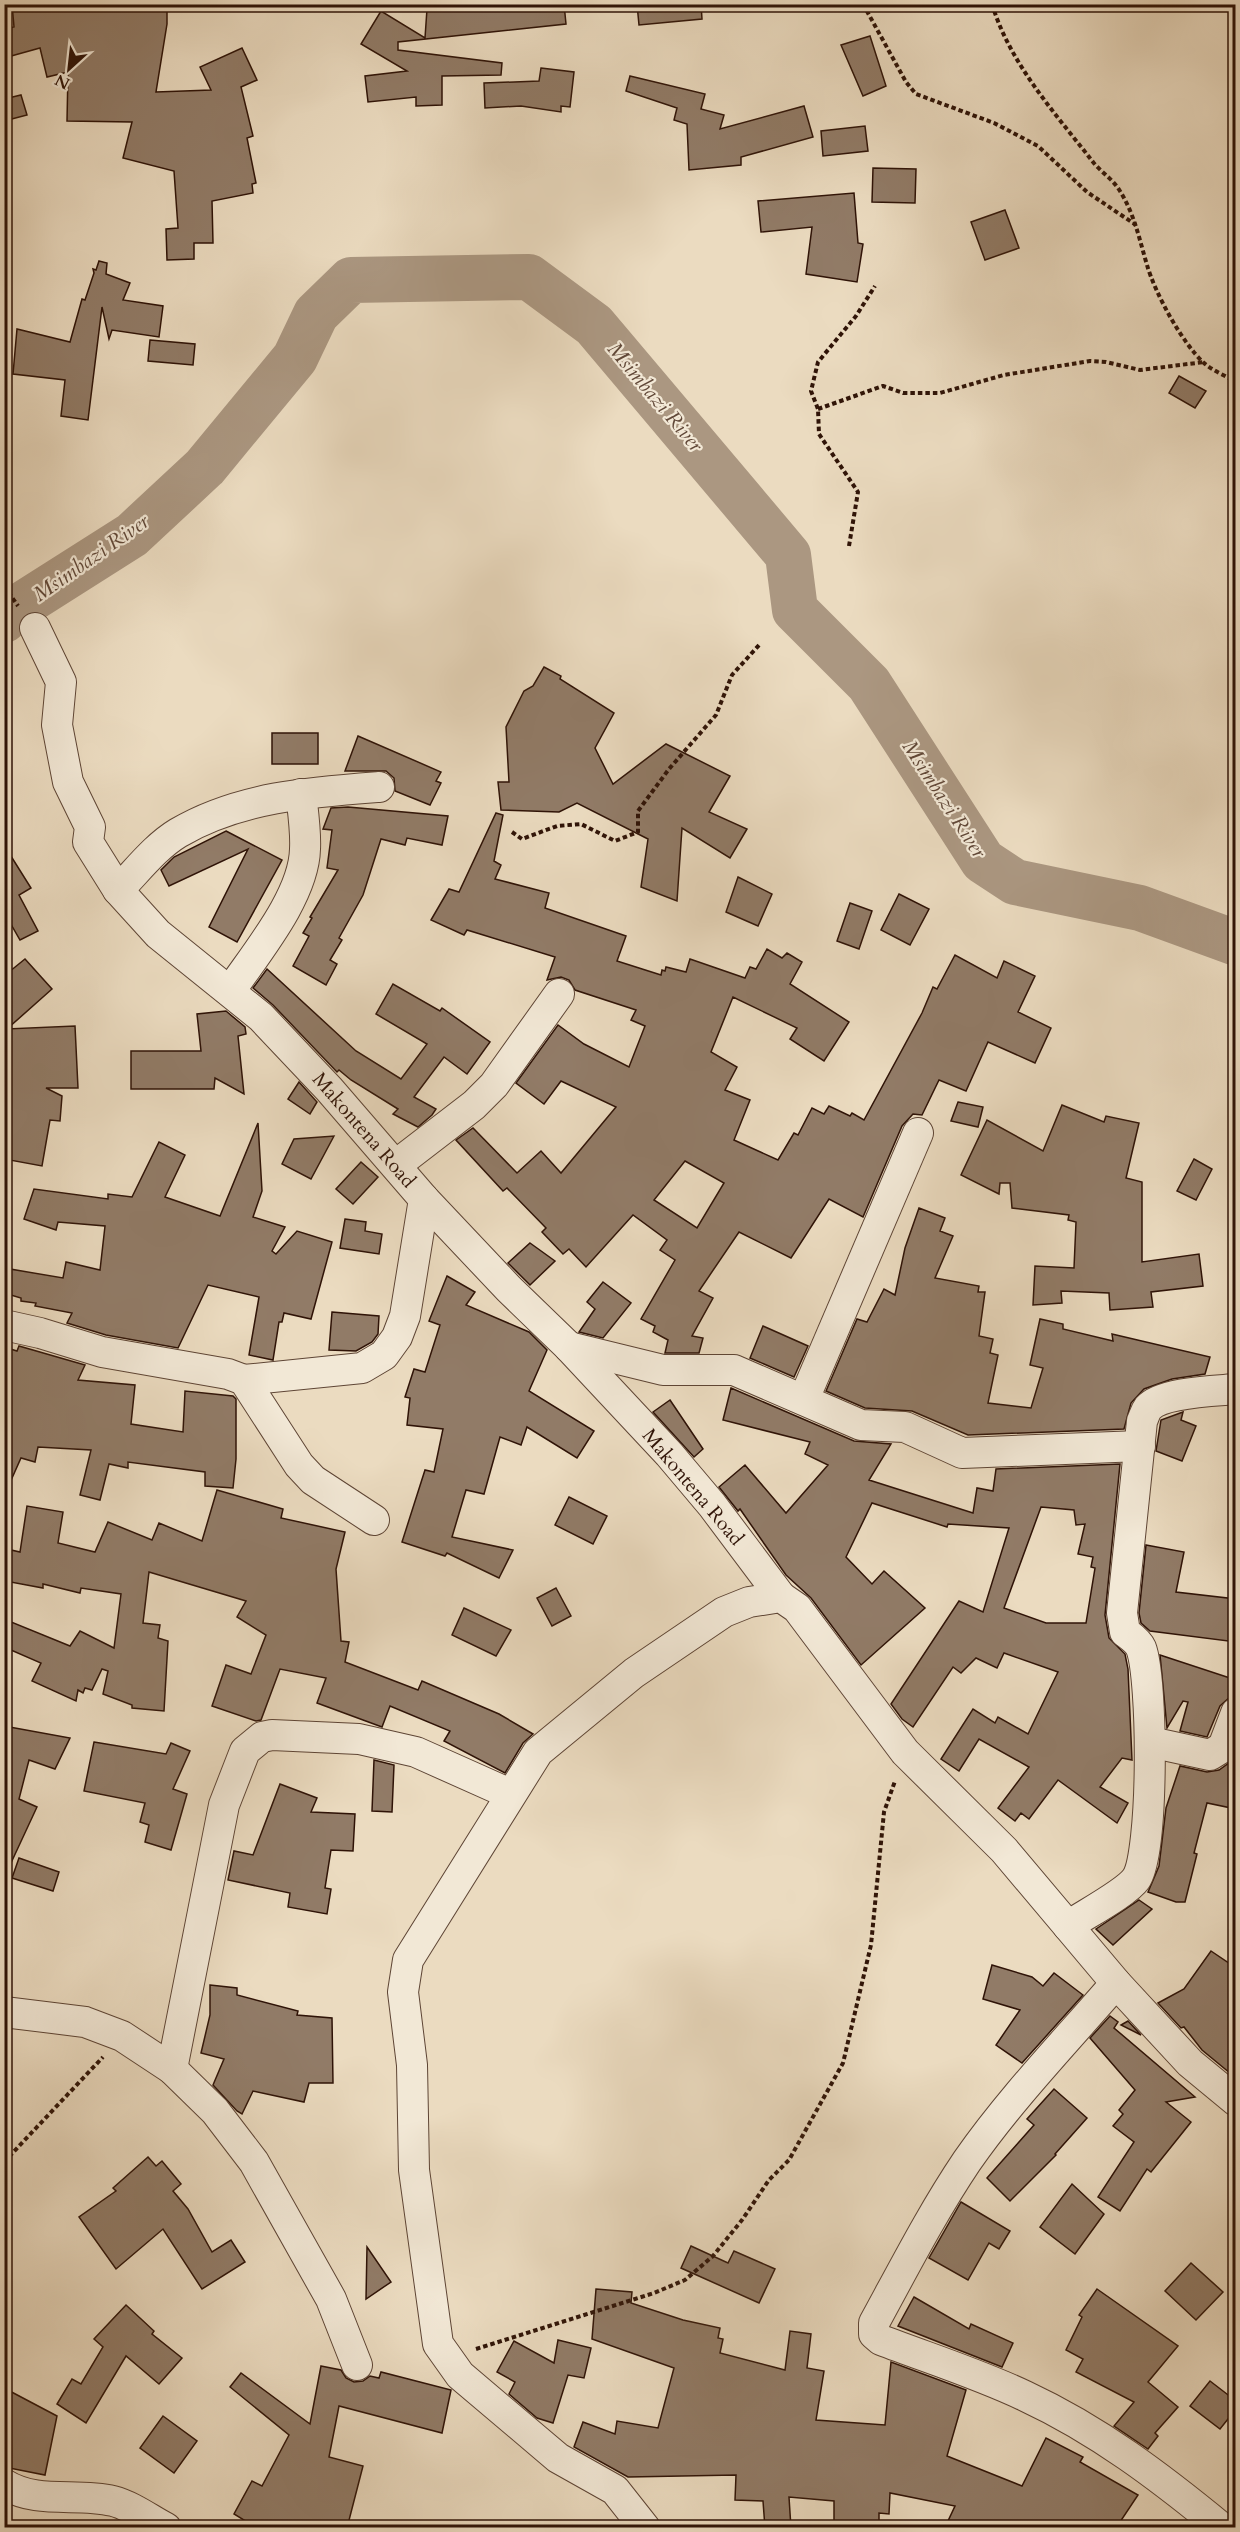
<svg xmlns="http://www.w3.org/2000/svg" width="1240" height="2532" font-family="Cardo,serif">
<rect width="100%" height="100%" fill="#ebdbc0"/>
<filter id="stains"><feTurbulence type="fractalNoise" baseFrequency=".00333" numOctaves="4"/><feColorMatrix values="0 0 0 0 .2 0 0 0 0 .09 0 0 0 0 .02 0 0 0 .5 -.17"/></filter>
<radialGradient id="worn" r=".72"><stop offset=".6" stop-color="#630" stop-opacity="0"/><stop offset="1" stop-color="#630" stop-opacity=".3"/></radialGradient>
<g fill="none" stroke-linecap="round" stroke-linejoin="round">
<path stroke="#ab9781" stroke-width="46" d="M4 620 9 613 132 535 205 467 295 358 316 314 351 280 529 277 594 325 788 555 795 610 869 684 983 861 1015 882 1140 908 1236 943"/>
</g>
<g fill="#917b67" stroke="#2f1307" stroke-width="1.5" fill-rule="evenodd">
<path d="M12 4H167V24L156 92 211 90 200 67 242 48 257 80 241 87 253 136 247 138 256 183 252 184 253 193 212 201 213 243H194V259L167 260 166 229 178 228 174 171 123 158 132 122 67 121 68 72 47 77 40 48 4 58V29L14 27Z"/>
<path d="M454 4H564L566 24 398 42V50L502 63 501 75 442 76V105L416 106V97L368 102 365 76 407 71 361 44 381 11 425 38 427 9 456 11Z"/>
<path d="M637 4H701L702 19 639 25Z"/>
<path d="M870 36 886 86 863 96 841 45Z"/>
<path d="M541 68 574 72 570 107 561 106V112L521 106 485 108 484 83 539 81Z"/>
<path d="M630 76 705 94 701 109 724 115 720 129 804 106 813 137 741 157V165L689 170 687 124 674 120 677 108 626 91Z"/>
<path d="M21 95 27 115 4 121V99Z"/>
<path d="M865 126 868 151 823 156 821 131Z"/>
<path d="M873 168 916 169 915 203 872 202Z"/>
<path d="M854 193 858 243 863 244 857 282 806 274 812 227 761 232 758 201Z"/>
<path d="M1005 210 1019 248 985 260 971 222Z"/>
<path d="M99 261 107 263 106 274 130 283 123 300 163 306 159 337 112 330 109 339 102 307 88 420 61 416 65 380 13 374 17 329 70 342 82 299 85 300 94 273 93 269 96 270Z"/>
<path d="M150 340 195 344 193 365 148 361Z"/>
<path d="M1179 376 1206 391 1195 408 1169 393Z"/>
<path d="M544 667 561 676 560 679 614 713 595 748 613 784 666 744 730 776 709 812 747 829 730 858 682 828 677 901 641 887 648 839 577 803 559 812 501 810 498 782H509L506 727 524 691 533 686Z"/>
<rect x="272" y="733" width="46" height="31"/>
<path d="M358 736 441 772 436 781 441 783 430 805 395 791 394 778 386 771H345Z"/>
<path d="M348 807 448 816 442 845 407 838 405 845 381 839 363 895 339 938 342 940 330 960 337 964 326 985 293 966 309 936 303 933 312 918 310 917 338 870 327 868 332 830 323 829 331 808Z"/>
<path d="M496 813 503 815 494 861 501 865 495 879 549 893 545 908 626 936 617 961 661 975 662 970 665 971 666 967 686 972 690 959 745 978 750 967 756 969 767 949 782 958 787 953 802 962 790 984 849 1022 824 1061 790 1039 797 1028 733 997 711 1052 737 1067 725 1090 750 1100 734 1140 778 1160 794 1133 798 1135 812 1108 824 1114 829 1106 850 1116 852 1113 864 1120 922 1013 933 987 937 989 955 955 997 978 1004 961 1035 976 1018 1012 1051 1028 1035 1063 988 1042 966 1091 939 1080 922 1115 913 1114 902 1126 863 1217 829 1199 791 1258 739 1232 699 1291 713 1298 692 1336 703 1338 699 1353H665L668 1340 653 1332 655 1326 641 1319 675 1260 660 1250 667 1240 633 1215 586 1267 569 1249 563 1254 542 1232 546 1228 507 1188 503 1191 456 1140 473 1128 517 1173 541 1151 561 1173 616 1107 561 1081 544 1104 516 1083 558 1025 584 1044 629 1067 645 1026 631 1020 636 1010 575 990 569 980 561 977 547 980 555 957 467 930 464 935 431 920 449 889 459 892ZM685 1161 724 1183 697 1228 654 1200Z"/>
<path d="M226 831 282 860 237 942 209 927 248 849 169 886 161 870 174 857Z"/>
<path d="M4 845 31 888 19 895 38 931 20 940 4 912Z"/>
<path d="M738 877 772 894 758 926 726 912Z"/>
<path d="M899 894 929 909 910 945 881 930Z"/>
<path d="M850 903 872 911 859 949 837 941Z"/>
<path d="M25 959 52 989 7 1029 75 1026 78 1088H46L62 1096 60 1121 50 1120 42 1166 4 1159V976Z"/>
<path d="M267 969 356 1051 401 1079 427 1044 376 1014 393 984 440 1011 442 1008 490 1042 467 1074 444 1057 414 1097 436 1109 432 1115 418 1127 393 1114 398 1109 351 1080 339 1070 337 1072 273 1005 253 988Z"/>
<path d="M226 1011 245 1027 246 1034 238 1036 244 1094 215 1078 214 1089H131V1051H201L197 1014Z"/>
<path d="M299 1082 317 1102 310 1114 288 1099Z"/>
<path d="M958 1102 983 1107 978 1127 951 1121Z"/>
<path d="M1062 1105 1104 1122 1106 1116 1139 1123 1126 1178 1142 1182V1262L1199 1254 1203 1286 1151 1292 1153 1307 1110 1310 1109 1293 1061 1291 1062 1303 1033 1305 1035 1266 1074 1268 1076 1222 1068 1220 1069 1215 1012 1208 1010 1183H1000L999 1194 961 1175 987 1120 1043 1151Z"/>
<path d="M258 1123 262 1191 253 1217 285 1227 272 1251 276 1254 297 1231 332 1242 311 1319 284 1313 282 1322H279L273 1360 249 1355 259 1297 208 1285 178 1348 106 1335 67 1323 72 1313 35 1306 36 1303 21 1301V1298L4 1293V1268L63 1278 66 1262 100 1270 105 1226 58 1222 56 1230 24 1219 34 1189 108 1199V1194L132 1197 159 1142 185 1155 165 1197 220 1216Z"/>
<path d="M334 1136 311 1179 282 1164 294 1139Z"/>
<path d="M1194 1159 1212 1169 1196 1200 1177 1191Z"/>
<path d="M361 1162 378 1177 353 1204 336 1189Z"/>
<path d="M919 1208 945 1218 940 1231 953 1236 935 1278 979 1286 978 1292H985L979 1336 993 1339 990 1353 998 1355 988 1403 1031 1408 1043 1368 1030 1365 1040 1319 1063 1324V1329L1113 1341 1112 1334 1210 1357 1205 1374 1172 1379 1144 1389 1131 1403 1124 1429 968 1435 912 1411 865 1408 826 1391 857 1319 867 1322 884 1289 895 1295 905 1248Z"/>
<path d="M345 1219 366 1222 365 1231 382 1234 379 1254 340 1248Z"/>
<path d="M530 1243 555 1261 530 1285 508 1263Z"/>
<path d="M447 1276 475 1292 466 1305 529 1332 547 1350 529 1391 594 1431 577 1458 527 1427 521 1445 500 1437 484 1494 466 1490 452 1537 513 1550 499 1578 447 1553 445 1556 402 1542 425 1470 434 1472 443 1429 407 1425 410 1398 405 1397 414 1369 425 1372 440 1325 429 1321Z"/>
<path d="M603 1282 631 1303 603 1338 579 1332 595 1309 587 1302Z"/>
<path d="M332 1312 379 1316 378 1334 372 1342 356 1351 329 1350Z"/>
<path d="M763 1326 808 1346 794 1377 750 1358Z"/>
<path d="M19 1346 85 1365 78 1380 135 1385 131 1424 183 1432 185 1391 233 1396 236 1399V1459L233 1488 205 1486V1472L128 1462V1468L109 1464 100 1500 80 1495 91 1450 38 1447 35 1462 21 1458 4 1496V1347L17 1351Z"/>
<path d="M731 1388 854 1441 891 1444 869 1480 973 1513 977 1488 993 1491 996 1469 1120 1464 1105 1615 1109 1638 1125 1654 1128 1669 1132 1760 1122 1758 1100 1787 1128 1803 1117 1823 1058 1780 1029 1819 1021 1813 1015 1821 998 1808 1029 1767 979 1739 959 1771 941 1759 973 1709 995 1723 998 1717 1028 1734 1058 1672 1004 1653 997 1668 976 1658 961 1673 953 1667 913 1727 902 1719 891 1704 959 1601 983 1612 1009 1528 948 1524 947 1527 872 1503 846 1557 872 1584 884 1571 925 1608 861 1665 811 1598 786 1575 740 1509 738 1511 719 1487 745 1465 786 1513 828 1465 805 1454 810 1442 723 1420ZM1041 1507 1074 1510 1076 1525 1085 1524 1078 1554 1093 1557 1091 1567 1095 1568 1086 1623H1046L1004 1608Z"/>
<path d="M670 1400 703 1449 694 1457 653 1412Z"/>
<path d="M1183 1412 1181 1420 1196 1426 1182 1461 1156 1451 1161 1420Z"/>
<path d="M217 1490 283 1509 281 1518 345 1532 336 1569 341 1641 349 1642 345 1662 418 1690 422 1681 499 1714 533 1734 523 1743 505 1773 444 1741 450 1731 390 1706 382 1727 317 1703 326 1678 280 1669 261 1720 256 1721 212 1706 226 1665 251 1674 266 1635 237 1617 246 1601 149 1572 143 1623 160 1625 158 1638 168 1641 164 1711 132 1708V1705L103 1694 108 1671 102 1669 92 1690 85 1688 83 1693 78 1690 76 1701 32 1681 41 1663 4 1647V1619L70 1646 80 1631 114 1648 121 1594 81 1588 80 1593 43 1584V1588L5 1581 11 1550 20 1552 27 1506 63 1512 58 1543 95 1552 108 1522 152 1540 159 1523 202 1541Z"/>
<path d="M569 1497 607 1516 593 1544 555 1525Z"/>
<path d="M1146 1545 1184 1552 1176 1592 1236 1599V1642L1150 1631 1141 1623 1139 1613Z"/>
<path d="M556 1588 571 1616 552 1626 537 1598Z"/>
<path d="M464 1608 511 1630 496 1656 452 1635Z"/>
<path d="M1160 1655 1236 1680 1230 1697 1220 1706 1207 1737 1180 1731 1188 1702 1183 1701 1167 1728Z"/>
<path d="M4 1726 70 1738 55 1769 29 1760 19 1799 37 1807 4 1878Z"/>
<path d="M94 1742 166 1754 171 1743 190 1751 173 1789 187 1794 171 1850 145 1842 149 1825 140 1822 145 1803 84 1791Z"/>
<path d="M1236 1758V1809L1207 1803 1194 1853 1197 1854 1185 1902H1176L1148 1892 1159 1866 1166 1808 1180 1766 1207 1772 1219 1770Z"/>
<path d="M374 1760 394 1765 392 1812 372 1811Z"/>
<path d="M280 1784 317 1798 311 1812 355 1814 353 1851 331 1850 325 1888 331 1889 327 1914 288 1907 290 1893 228 1880 234 1851 253 1855Z"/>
<path d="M19 1858 59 1872 53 1891 12 1878Z"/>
<path d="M1139 1900 1152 1909 1113 1945 1096 1929Z"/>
<path d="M1211 1951 1236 1968V2078L1202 2050 1184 2027 1181 2028 1158 2003 1184 1989Z"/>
<path d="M992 1965 1032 1977 1043 1986 1054 1973 1083 1995 1022 2063 996 2045 1020 2010 983 1999Z"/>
<path d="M210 1985 237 1988V1995L298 2011 297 2015 332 2018 333 2083H309L304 2102 253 2091 242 2114 237 2111 213 2085 224 2059 201 2053 210 2015Z"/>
<path d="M1110 2016 1118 2022 1114 2028 1195 2097 1166 2102 1191 2122 1151 2172 1147 2169 1120 2211 1098 2197 1134 2142 1113 2126 1123 2114 1119 2110 1135 2090 1090 2038Z"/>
<path d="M1128 2021 1141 2035 1121 2025Z"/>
<path d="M1054 2089 1087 2118 1055 2154 1056 2155 1010 2201 987 2178 1034 2125 1027 2119Z"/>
<path d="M148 2157 156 2166 162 2161 181 2184 173 2191 188 2209 212 2252 231 2240 245 2262 202 2289 163 2229 116 2269 79 2217 116 2191 113 2188Z"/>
<path d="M1072 2184 1104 2214 1075 2254 1040 2227Z"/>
<path d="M961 2202 1010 2231 999 2249 989 2243 968 2280 929 2258Z"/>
<path d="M691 2246 728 2263 734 2251 775 2269 759 2303 681 2268Z"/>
<path d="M367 2247 391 2282 366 2299Z"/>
<path d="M1191 2263 1223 2292 1196 2320 1165 2291Z"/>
<path d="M596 2289 632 2292 631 2303 683 2320 720 2328 718 2338 723 2339 720 2353 785 2370 790 2331 811 2334 807 2368 824 2371 816 2420 885 2425 891 2362 966 2390 947 2456 1022 2486 1046 2438 1083 2457 1080 2462 1138 2495 1116 2528H963L948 2521 955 2506 890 2493 889 2514 879 2513V2528H834V2501L789 2497 791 2528H765L763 2501 735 2500 736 2475 628 2477 574 2447 583 2422 615 2434 617 2421 658 2428 674 2368 592 2339Z"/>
<path d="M1097 2289 1178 2346 1148 2382 1178 2407 1155 2433 1158 2436 1148 2449 1114 2426 1134 2402 1076 2372 1083 2359 1066 2350 1082 2317 1079 2315Z"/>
<path d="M914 2297 969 2329 971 2324 1013 2343 1002 2367 898 2326Z"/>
<path d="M126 2305 154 2331 152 2334 182 2358 159 2384 126 2356 86 2423 57 2404 72 2379 81 2384 103 2347 94 2339Z"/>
<path d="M558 2340 591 2348 584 2378 568 2375 553 2423 537 2418 509 2394 515 2382 497 2372 514 2341 554 2363Z"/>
<path d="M321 2366 341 2370 346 2378 354 2382 363 2381 370 2376 379 2378 381 2372 451 2390 442 2433 339 2406 329 2457 363 2466 347 2528H257L234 2514 252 2481 262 2486 289 2435 230 2387 241 2373 310 2424Z"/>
<path d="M1210 2381 1236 2401V2409L1220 2429 1190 2406Z"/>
<path d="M4 2388 57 2416 45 2475 4 2467Z"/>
<path d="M163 2416 197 2441 174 2473 140 2448Z"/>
</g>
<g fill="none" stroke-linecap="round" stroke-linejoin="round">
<g stroke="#5e4535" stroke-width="32">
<g id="minor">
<path d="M35 628 61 682 57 725 68 782 90 827 88 842 118 890 158 934 261 1017 329 1089 424 1199 509 1289 569 1347 669 1454 712 1505 781 1597"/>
<path d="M118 890C137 871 155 847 178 833 239 797 311 792 379 787"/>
<path d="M231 990C256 953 304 896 305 849 306 831 303 812 301 794"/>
<path d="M396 1165 474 1105 494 1085 559 994"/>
<path d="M4 1325 40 1333 102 1352 228 1374 244 1380 299 1465 313 1480 374 1520"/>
<path d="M569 1347 663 1370H734L861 1425 905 1427 962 1453 1140 1446"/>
<path d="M244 1380 362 1368 384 1355 397 1337 405 1316 424 1199"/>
<path d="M804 1399 918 1133"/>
<path d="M1150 1742 1210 1755 1223 1747 1236 1713"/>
<path d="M1068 1926C1084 1915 1126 1893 1136 1879 1154 1853 1153 1679 1141 1648 1138 1641 1130 1636 1125 1632L1122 1613 1142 1421C1144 1417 1145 1412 1148 1408 1162 1392 1215 1391 1236 1389"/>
<path d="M1116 1983C1066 2041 1011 2098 967 2161 932 2213 904 2268 874 2323V2334L881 2340C928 2358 979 2374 1025 2396 1098 2430 1160 2477 1222 2528"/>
<path d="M4 2012 85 2022 122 2036 172 2069 215 2111 254 2162 331 2299 357 2365"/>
<path d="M172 2069 224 1805 245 1751 262 1737 272 1735 359 1739 416 1752 510 1794"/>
<path d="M4 2484C38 2505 76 2492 113 2501 132 2506 149 2519 166 2528"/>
<path d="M645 2528 615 2490 558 2458 460 2375 438 2344 414 2170 412 2065 403 1992 408 1960 538 1752 634 1673 724 1612 749 1602 781 1597 797 1608 905 1752 1004 1850 1116 1983 1190 2063 1236 2101"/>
</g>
</g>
<g stroke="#2f1307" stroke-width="4" stroke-dasharray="4.5 3" stroke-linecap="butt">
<path d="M863 4 906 82 916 94 994 123 1038 146 1087 192 1136 225"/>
<path d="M992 4C1010 64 1055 113 1093 162 1100 171 1111 178 1118 188 1134 212 1139 238 1147 265 1155 293 1182 343 1204 363 1213 371 1226 376 1236 382"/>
<path d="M818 409 883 386 903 393H940L1004 375 1090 361 1106 362 1140 370 1204 362"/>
<path d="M849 546 858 492 819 434 818 409 811 391 818 362 856 316 875 286"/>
<path d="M4 586 18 606"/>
<path d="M512 832 522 839 557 826 581 824 615 841 638 832V811L669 769 716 715 732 675 760 644"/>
<path d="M4 2162 103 2057"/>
<path d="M476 2349 654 2293 685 2280 713 2256 742 2220 769 2180 789 2160 843 2063 871 1945 884 1812 895 1781"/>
</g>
<use href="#minor" stroke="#f2e8d6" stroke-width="30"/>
</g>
<g text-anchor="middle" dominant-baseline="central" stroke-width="4.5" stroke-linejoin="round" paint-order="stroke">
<g font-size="20" fill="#2f1307" stroke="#f2e8d6">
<text transform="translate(364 1130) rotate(49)">Makontena Road</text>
<text transform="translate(693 1487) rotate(50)">Makontena Road</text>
</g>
<g font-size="21" font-style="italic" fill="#614838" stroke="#f2e8d6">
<text transform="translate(655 397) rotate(50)">Msimbazi River</text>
<text transform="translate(91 558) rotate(-35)">Msimbazi River</text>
<text transform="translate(944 799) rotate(57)">Msimbazi River</text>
</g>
</g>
<rect width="1240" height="2532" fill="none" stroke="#ebdbc0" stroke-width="24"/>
<rect x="6" y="6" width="1228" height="2520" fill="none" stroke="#2f1307" stroke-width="3"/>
<rect x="12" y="12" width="1216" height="2508" fill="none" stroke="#2f1307" stroke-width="1.5"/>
<g transform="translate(69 69) rotate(207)" stroke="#f2e8d6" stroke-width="4.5" paint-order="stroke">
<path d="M0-4.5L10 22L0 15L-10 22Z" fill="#2f1307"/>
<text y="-9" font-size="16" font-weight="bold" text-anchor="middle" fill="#2f1307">N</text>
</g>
<rect width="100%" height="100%" filter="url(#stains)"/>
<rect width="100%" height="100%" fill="url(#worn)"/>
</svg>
